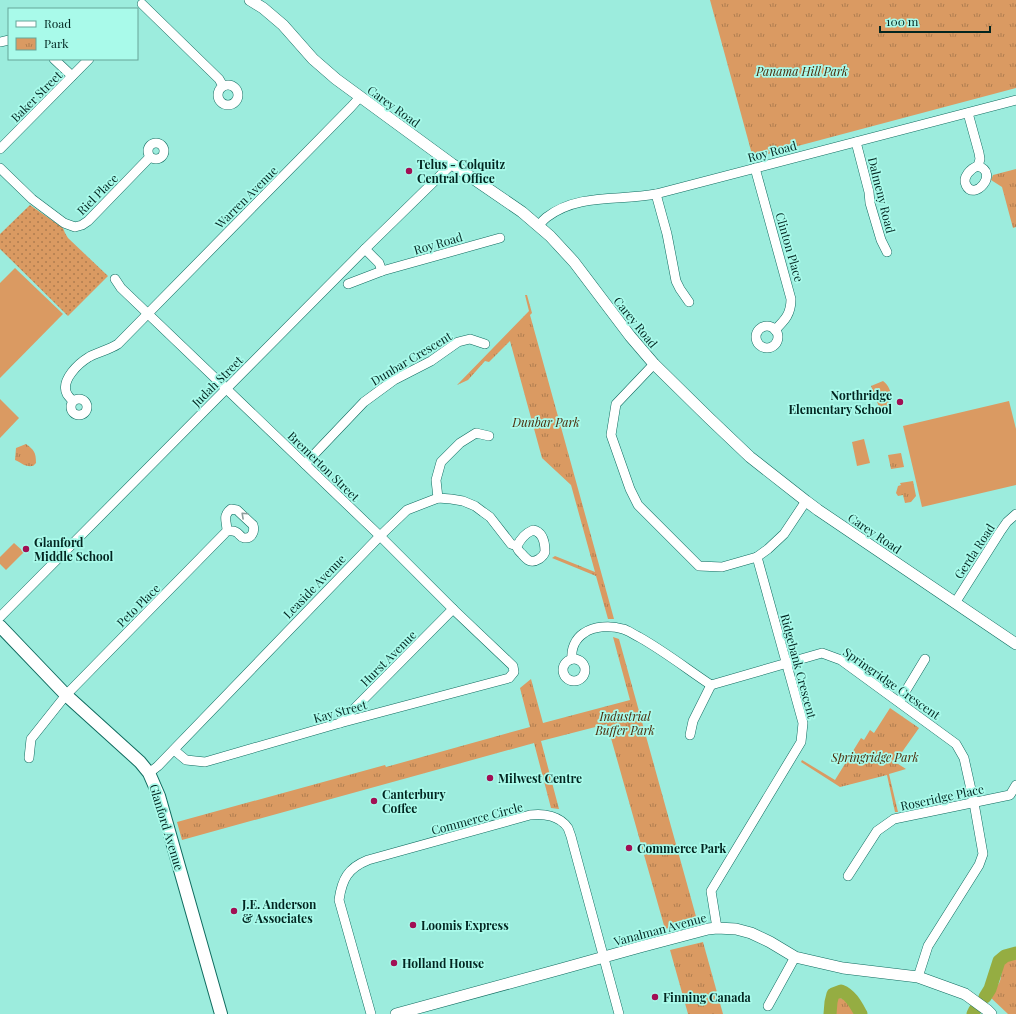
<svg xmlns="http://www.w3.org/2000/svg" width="1016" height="1014" font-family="'Playfair Display',serif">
<defs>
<pattern id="grass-dots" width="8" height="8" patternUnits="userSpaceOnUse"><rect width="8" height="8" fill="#da9a62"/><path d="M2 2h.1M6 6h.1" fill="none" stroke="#af7d50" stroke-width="1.8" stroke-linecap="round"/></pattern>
<pattern id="park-tufts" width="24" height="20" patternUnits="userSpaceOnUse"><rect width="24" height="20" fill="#da9a62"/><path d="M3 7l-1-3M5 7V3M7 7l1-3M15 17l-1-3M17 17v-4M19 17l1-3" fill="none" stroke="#af7d50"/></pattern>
</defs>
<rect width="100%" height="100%" fill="#9cecdd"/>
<path fill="url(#grass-dots)" d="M30 205 63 228 65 233 68 238 108 276 68 316 0 249V234Z"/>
<g fill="url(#park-tufts)">
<path d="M710 0H1016V88L753 158Z"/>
<path d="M1016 169V227L1013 228 1002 187 991 180 993 175Z"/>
<path d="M525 295H527L532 313 530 315 614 619H608L596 576 552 558 555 556 595 572 571 485 542 458 510 341 489 362 485 361 468 380 457 385 529 311Z"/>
<path d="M883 381C888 385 892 391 890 398L888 399 891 408 881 412 871 386Z"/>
<path d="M26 444C34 450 36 452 36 463L33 466C24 467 22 463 15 460L16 448Z"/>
<path d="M901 453 904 467 891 469 888 455Z"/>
<path d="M913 481 916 496 911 502 905 503 903 495 898 496 896 493 898 486 901 485 900 483Z"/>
<path d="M613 637 619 639 697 920 665 929 607 724 541 741 559 809 551 808 534 743 182 840 177 822 385 765 386 767 530 727 520 688 531 679 543 723 630 700Z"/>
<path d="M890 708 919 728 895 762 906 769 889 774 898 812H895L887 775 840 787 801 762 802 760 835 780 861 738 864 740 870 730 874 733Z"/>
<path d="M703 942 723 1014H688L670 950Z"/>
<path d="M1016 955V1014H1008L989 996C992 992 998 986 1000 981 1005 966 996 959 1016 955Z"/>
<path d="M839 997 842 999 847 997C852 1001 856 1008 858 1014H826C829 1006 830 999 839 997Z"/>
</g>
<g fill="#da9a62">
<path d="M15 268 63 314 0 378V283Z"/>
<path d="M0 399 19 418 0 438Z"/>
<path d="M1009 401 1016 429V485L922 507 903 426Z"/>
<path d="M864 439 870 463 857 466 852 442Z"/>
<path d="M14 543 24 552 6 570 0 564V557Z"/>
</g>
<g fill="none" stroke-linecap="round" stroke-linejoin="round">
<g stroke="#95ad42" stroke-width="13">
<path d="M985 997 990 989 999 961 1005 956 1016 953"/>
<path d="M830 1014 831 1002 833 994 841 991C851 995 856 1005 861 1014"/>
<path d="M973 1014 975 1010"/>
</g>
<g stroke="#0f6b5f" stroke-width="10">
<g id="minor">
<path d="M142 4 219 79 223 86"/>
<path d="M0 42 9 40"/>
<path d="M54 59 72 76"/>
<circle cx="228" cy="95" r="10"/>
<path d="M968 113 979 153 980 159 978 166"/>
<path d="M856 142 869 192 870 203 881 240 887 252"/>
<circle cx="156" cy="151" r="8"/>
<path d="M0 149 89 59"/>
<path d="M978 166C1000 173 974 202 966 185 962 177 971 168 978 166Z"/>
<path d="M0 168 32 199 64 223 75 227 82 225 88 221 150 157"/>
<path d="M755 168 791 299C791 314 785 320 775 330"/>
<path d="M656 194 667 234 676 281 680 289 689 302"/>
<path d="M538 226C541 223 544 219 547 217 578 193 620 201 656 194L1016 100"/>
<path d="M365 249 379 263 382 271"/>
<path d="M115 279 121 288 380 536 453 609 513 666 514 672 509 678 340 723 205 762 186 760 174 750"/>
<path d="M348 284 382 271 500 238"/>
<circle cx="767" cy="337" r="11"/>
<path d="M654 364 616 404 611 435 630 489 638 505 699 566 722 567 757 557"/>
<circle cx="79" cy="407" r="8"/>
<path d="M73 401C71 399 68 396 67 394 60 380 79 363 89 357 98 352 109 350 118 344L351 107 360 97"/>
<path d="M305 464 364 402 394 380 431 361 458 342 470 339 485 344"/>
<path d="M438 498 436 480 441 462 460 443 476 433 489 436"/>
<path d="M533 530C543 532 545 543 545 552 544 555 542 557 539 559 531 564 527 560 522 554 519 551 517 550 517 546 520 540 526 533 533 530Z"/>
<path d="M955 603 1000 532 1007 522 1016 514"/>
<path d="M0 617 365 249 452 164"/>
<path d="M572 659C571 649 575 639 584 633 594 626 611 625 623 629 628 630 634 635 639 637 664 651 687 669 711 685"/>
<circle cx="574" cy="670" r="11"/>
<path d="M711 685 822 653 841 660 956 744 964 758 974 803 983 854 979 865 928 946 918 977"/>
<path d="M899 702 925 659"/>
<path d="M340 723 453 609"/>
<path d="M690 735 693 721 711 685"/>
<path d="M29 758 31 739 66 695 227 531C230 531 233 530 236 532 239 533 240 537 244 538 252 539 255 531 253 525L237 510 231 509C222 516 227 521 227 531"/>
<path d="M149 773 158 766 380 536 407 510 438 498 451 499 463 501 475 506 483 512 490 517 511 544 517 546"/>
<path d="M848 876 877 831 894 819 1010 795 1016 785"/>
<path d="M717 928 711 891 801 742 803 723 757 557 768 549 784 534 806 501"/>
<path d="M768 1006 789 968 795 957"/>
<path d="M371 1014 339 900C342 879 348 868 368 860L530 815C544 813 560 816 568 828 570 833 572 839 573 844L619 1014"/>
</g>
</g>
<g stroke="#0f6b5f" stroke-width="12">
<g id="tertiary">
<path d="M250 0 263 8 283 25 313 59 336 79 452 164 522 212 550 236 574 262 630 336 654 364 709 418 750 457 806 501 818 510 1016 644"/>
<path d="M396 1014 561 969 640 947 708 929 717 928 736 929 751 933 770 942 795 957 843 968 918 977 965 994 987 1010 991 1014"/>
</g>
</g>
<g stroke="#0f6b5f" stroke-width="14">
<path id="secondary" d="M0 626 66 695 140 762 149 773 159 796 221 1014"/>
</g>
<use href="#minor" stroke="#fff" stroke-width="9"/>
<use href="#tertiary" stroke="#fff" stroke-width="11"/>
<use href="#secondary" stroke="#fff" stroke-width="12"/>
</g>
<defs><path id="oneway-chevron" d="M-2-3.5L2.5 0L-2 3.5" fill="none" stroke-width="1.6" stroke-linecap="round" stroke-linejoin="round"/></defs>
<use stroke="#8d9d9b" href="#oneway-chevron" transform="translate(244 515) rotate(-137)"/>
<g fill="#a10f54" stroke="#a9faea" stroke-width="1.5">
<circle cx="409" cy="171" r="4"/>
<circle cx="900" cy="402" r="4"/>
<circle cx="26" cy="549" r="4"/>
<circle cx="490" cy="778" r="4"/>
<circle cx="374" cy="801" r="4"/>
<circle cx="629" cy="848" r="4"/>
<circle cx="234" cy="911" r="4"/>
<circle cx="413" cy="925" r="4"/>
<circle cx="394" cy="963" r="4"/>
<circle cx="655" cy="997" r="4"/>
</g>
<g text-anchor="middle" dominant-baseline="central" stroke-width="3.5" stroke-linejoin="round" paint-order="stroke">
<g font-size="12" font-style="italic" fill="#4b2a09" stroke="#a9faea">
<text x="802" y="71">Panama Hill Park</text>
<text x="546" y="422">Dunbar Park</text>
<text x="625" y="716">Industrial<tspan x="625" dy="14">Buffer Park</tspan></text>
<text x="875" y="757">Springridge Park</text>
</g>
<g font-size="12" fill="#022520" stroke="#a9faea">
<text transform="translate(36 96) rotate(-45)">Baker Street</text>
<text transform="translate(394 106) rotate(36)">Carey Road</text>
<text transform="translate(772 151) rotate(-15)">Roy Road</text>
<text transform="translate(97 194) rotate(-45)">Riel Place</text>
<text transform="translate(882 195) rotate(76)">Dalmeny Road</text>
<text transform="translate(246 197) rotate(-45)">Warren Avenue</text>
<text transform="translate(438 243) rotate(-16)">Roy Road</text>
<text transform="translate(790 247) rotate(74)">Clinton Place</text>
<text transform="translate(636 322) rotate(51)">Carey Road</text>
<text transform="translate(411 358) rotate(-31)">Dunbar Crescent</text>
<text transform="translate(217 381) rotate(-45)">Judah Street</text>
<text transform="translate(324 466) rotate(44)">Bremerton Street</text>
<text transform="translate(875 533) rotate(34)">Carey Road</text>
<text transform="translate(974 551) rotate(-57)">Gerda Road</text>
<text transform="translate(314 586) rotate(-46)">Leaside Avenue</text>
<text transform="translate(138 605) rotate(-45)">Peto Place</text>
<text transform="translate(388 658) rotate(-45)">Hurst Avenue</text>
<text transform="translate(799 666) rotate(75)">Ridgebank Crescent</text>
<text transform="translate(892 683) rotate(35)">Springridge Crescent</text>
<text transform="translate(340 711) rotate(-15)">Kay Street</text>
<text transform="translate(942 797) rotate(-12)">Roseridge Place</text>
<text transform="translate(477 818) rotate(-15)">Commerce Circle</text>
<text transform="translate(167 827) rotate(73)">Glanford Avenue</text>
<text transform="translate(660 929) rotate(-15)">Vanalman Avenue</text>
</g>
<g font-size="12" font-weight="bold" fill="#022520" stroke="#a9faea" text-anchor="start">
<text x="417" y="164">Telus - Colquitz<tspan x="417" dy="14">Central Office</tspan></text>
<text x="892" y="395" text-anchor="end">Northridge<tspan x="892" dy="14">Elementary School</tspan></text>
<text x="34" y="542">Glanford<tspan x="34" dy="14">Middle School</tspan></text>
<text x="498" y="778">Milwest Centre</text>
<text x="382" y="794">Canterbury<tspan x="382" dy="14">Coffee</tspan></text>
<text x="637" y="848">Commerce Park</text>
<text x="242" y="904">J.E. Anderson<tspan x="242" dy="14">&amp; Associates</tspan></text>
<text x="421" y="925">Loomis Express</text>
<text x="402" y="963">Holland House</text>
<text x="663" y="997">Finning Canada</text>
</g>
</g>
<rect x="8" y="8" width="130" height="52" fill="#a9faea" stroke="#66a599"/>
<rect x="16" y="21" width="20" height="6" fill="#ffffff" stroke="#66a599"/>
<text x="44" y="28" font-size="12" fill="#022520">Road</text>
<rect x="16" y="38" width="20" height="12" fill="url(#park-tufts)" stroke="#66a599"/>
<text x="44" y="48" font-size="12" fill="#022520">Park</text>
<path d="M880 26v6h110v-6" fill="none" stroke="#022520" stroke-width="2"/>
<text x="886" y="26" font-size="12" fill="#022520" stroke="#a9faea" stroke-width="3" paint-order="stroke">100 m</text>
</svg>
